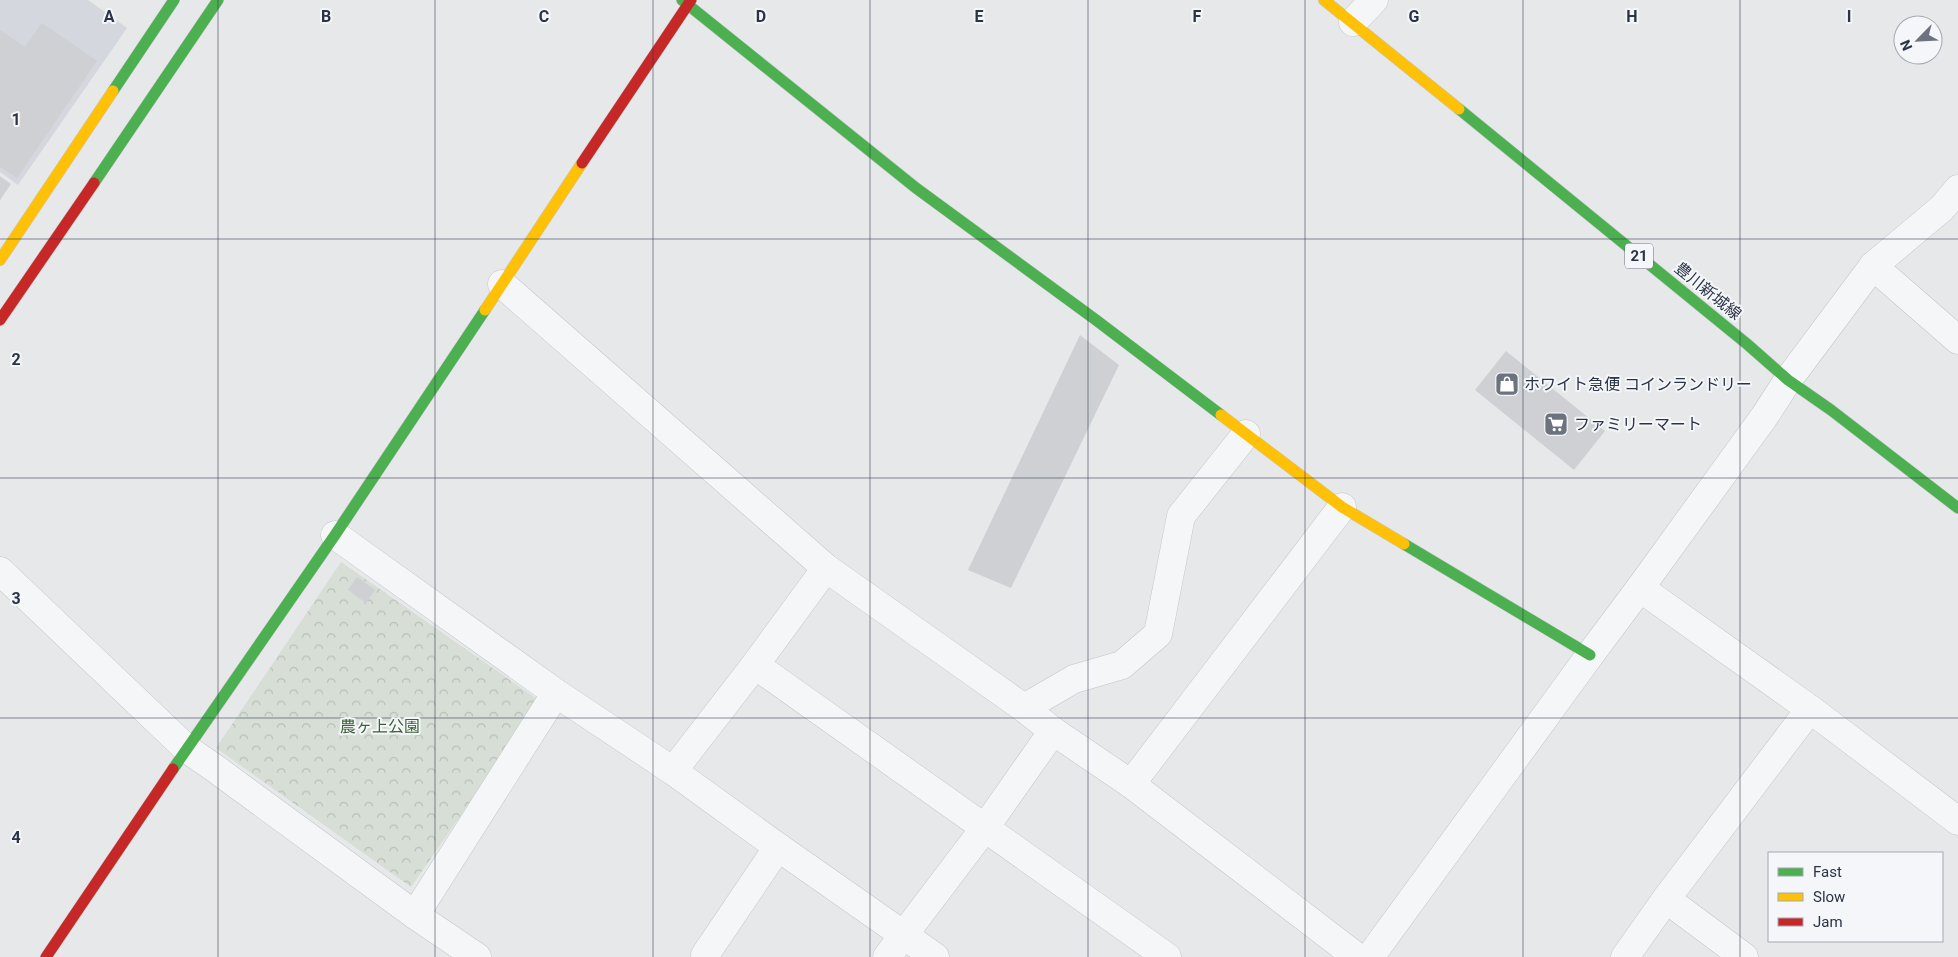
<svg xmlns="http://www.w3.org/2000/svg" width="1958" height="957" font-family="Roboto,'Noto Sans JP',sans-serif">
<defs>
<pattern id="park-crowns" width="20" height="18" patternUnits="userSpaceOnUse" patternTransform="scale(1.25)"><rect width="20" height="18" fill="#d6ded6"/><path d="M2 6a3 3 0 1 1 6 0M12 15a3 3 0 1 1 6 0" fill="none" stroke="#b8bfb9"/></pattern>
</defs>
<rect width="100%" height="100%" fill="#e6e8ea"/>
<path fill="#d4d7dd" d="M0 0H88L127 28 18 185 0 172Z"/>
<path fill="url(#park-crowns)" d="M341 562 540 701 411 887 216 748Z"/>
<g fill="#ced0d3">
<path d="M42 23 97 61 17 178 0 167V30L25 47Z"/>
<path d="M0 176 11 184 0 200Z"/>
<path d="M1080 335 1119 365 1011 588 968 570Z"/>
<path d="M1506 351 1605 431 1574 470 1475 390Z"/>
<path d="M357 577 375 590 366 603 348 590Z"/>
</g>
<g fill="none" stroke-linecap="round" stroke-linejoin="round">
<g stroke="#c4c6c8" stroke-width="29">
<g id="street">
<path d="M1353 22 1374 0"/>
<path d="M1873 266 1958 340"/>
<path d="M502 284 826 568 1024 708 1053 731 1131 784 1357 957"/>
<path d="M335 535 556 693 673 771"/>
<path d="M826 568 755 665 1167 957"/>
<path d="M0 571 187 749 213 767 415 915 477 957"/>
<path d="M1640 588 1810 709 1958 821"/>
<path d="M755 665 673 771 778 847"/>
<path d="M1024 708 1074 679 1122 665 1158 634 1181 516 1246 434"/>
<path d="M1131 784 1342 507"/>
<path d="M1666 899 1744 957"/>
<path d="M415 915 556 693"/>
<path d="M705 955 778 847 935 957"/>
<path d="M887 957 984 829 1053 731"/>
<path d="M1370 957 1590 655 1640 588 1764 417 1788 380 1873 266 1942 208 1958 189"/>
<path d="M1625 957 1666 899 1810 709"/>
</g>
</g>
<g stroke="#c4c6c8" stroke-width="12">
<g id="fast">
<path d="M682 0 916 188 1096 320 1221 415"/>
<path d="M113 91 174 0"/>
<path d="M1459 109 1747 344 1788 380 1831 410 1958 508"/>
<path d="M94 183 218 0"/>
<path d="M1404 544 1590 655"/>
<path d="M173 769 335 535 485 310"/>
</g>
</g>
<g stroke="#c4c6c8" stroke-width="12">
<g id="slow">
<path d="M1324 0 1459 109"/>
<path d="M0 260 113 91"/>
<path d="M485 310 582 163"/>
<path d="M1221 415 1342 507 1404 544"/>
</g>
</g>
<g stroke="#c4c6c8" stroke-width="12">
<g id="jam">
<path d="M582 163 691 0"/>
<path d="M0 320 94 183"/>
<path d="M46 957 173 769"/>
</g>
</g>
<use href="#street" stroke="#f5f6f7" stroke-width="28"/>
<use href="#fast" stroke="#4caf50" stroke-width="11"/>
<use href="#slow" stroke="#ffc107" stroke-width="11"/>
<use href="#jam" stroke="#c62828" stroke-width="11"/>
</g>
<path fill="none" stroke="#2b3445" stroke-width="1" stroke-opacity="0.55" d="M218 0V957M435 0V957M653 0V957M870 0V957M1088 0V957M1305 0V957M1523 0V957M1740 0V957M0 239H1958M0 478H1958M0 718H1958"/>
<defs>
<g id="shop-square" transform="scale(1.25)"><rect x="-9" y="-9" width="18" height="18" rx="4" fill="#6c737f" stroke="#f4f6f9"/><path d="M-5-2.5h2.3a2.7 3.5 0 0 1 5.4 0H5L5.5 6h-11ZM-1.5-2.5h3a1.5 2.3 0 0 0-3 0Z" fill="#fff"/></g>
<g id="supermarket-square" transform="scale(1.25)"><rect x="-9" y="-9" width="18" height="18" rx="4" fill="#6c737f" stroke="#f4f6f9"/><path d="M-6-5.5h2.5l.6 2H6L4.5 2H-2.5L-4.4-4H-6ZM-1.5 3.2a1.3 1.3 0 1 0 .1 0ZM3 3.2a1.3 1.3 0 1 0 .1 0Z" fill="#fff"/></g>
</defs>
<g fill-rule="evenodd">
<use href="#shop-square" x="1507" y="384"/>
<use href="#supermarket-square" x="1556" y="424"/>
</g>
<g text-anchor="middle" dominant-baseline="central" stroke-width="4" stroke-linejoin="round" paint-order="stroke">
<rect fill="#f4f6f9" stroke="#676e7b" stroke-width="1" x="1625" y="243.5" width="28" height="25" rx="4"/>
<g font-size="15" font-weight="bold" fill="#2b3445">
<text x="1639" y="256">21</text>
</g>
<g font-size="16" fill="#2b3445" stroke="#f4f6f9">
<text transform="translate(1708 291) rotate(39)">豊川新城線</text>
</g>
<g font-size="16" fill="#2b3445" stroke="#f4f6f9" text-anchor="start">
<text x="1524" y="384">ホワイト急便 コインランドリー</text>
<text x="1574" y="424">ファミリーマート</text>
</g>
<g font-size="16" fill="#3f6138" stroke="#f4f6f9">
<text x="380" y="726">農ヶ上公園</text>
</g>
</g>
<g font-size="16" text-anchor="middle" font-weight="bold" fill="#2b3445" stroke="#f4f6f9" stroke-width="4" stroke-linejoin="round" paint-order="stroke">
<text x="109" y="22">A</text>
<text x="326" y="22">B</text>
<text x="544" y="22">C</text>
<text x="761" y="22">D</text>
<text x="979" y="22">E</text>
<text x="1197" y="22">F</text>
<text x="1414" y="22">G</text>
<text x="1632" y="22">H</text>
<text x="1849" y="22">I</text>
<text x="16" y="125">1</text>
<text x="16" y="365">2</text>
<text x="16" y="604">3</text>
<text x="16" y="843">4</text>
</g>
<rect x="1768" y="852" width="175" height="90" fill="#f4f6f9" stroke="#a4a8b1"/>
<rect x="1778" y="868" width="25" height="8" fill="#4caf50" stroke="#a4a8b1"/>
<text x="1813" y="877" font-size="15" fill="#2b3445">Fast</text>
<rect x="1778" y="893" width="25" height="8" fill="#ffc107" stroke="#a4a8b1"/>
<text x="1813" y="902" font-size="15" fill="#2b3445">Slow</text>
<rect x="1778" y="918" width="25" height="8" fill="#c62828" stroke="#a4a8b1"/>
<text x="1813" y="927" font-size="15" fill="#2b3445">Jam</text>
<g transform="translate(1918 40) rotate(246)"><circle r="24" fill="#f4f6f9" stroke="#a4a8b1"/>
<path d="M0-4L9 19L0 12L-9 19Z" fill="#6c737f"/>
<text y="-8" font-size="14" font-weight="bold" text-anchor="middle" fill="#2b3445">N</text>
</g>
</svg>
